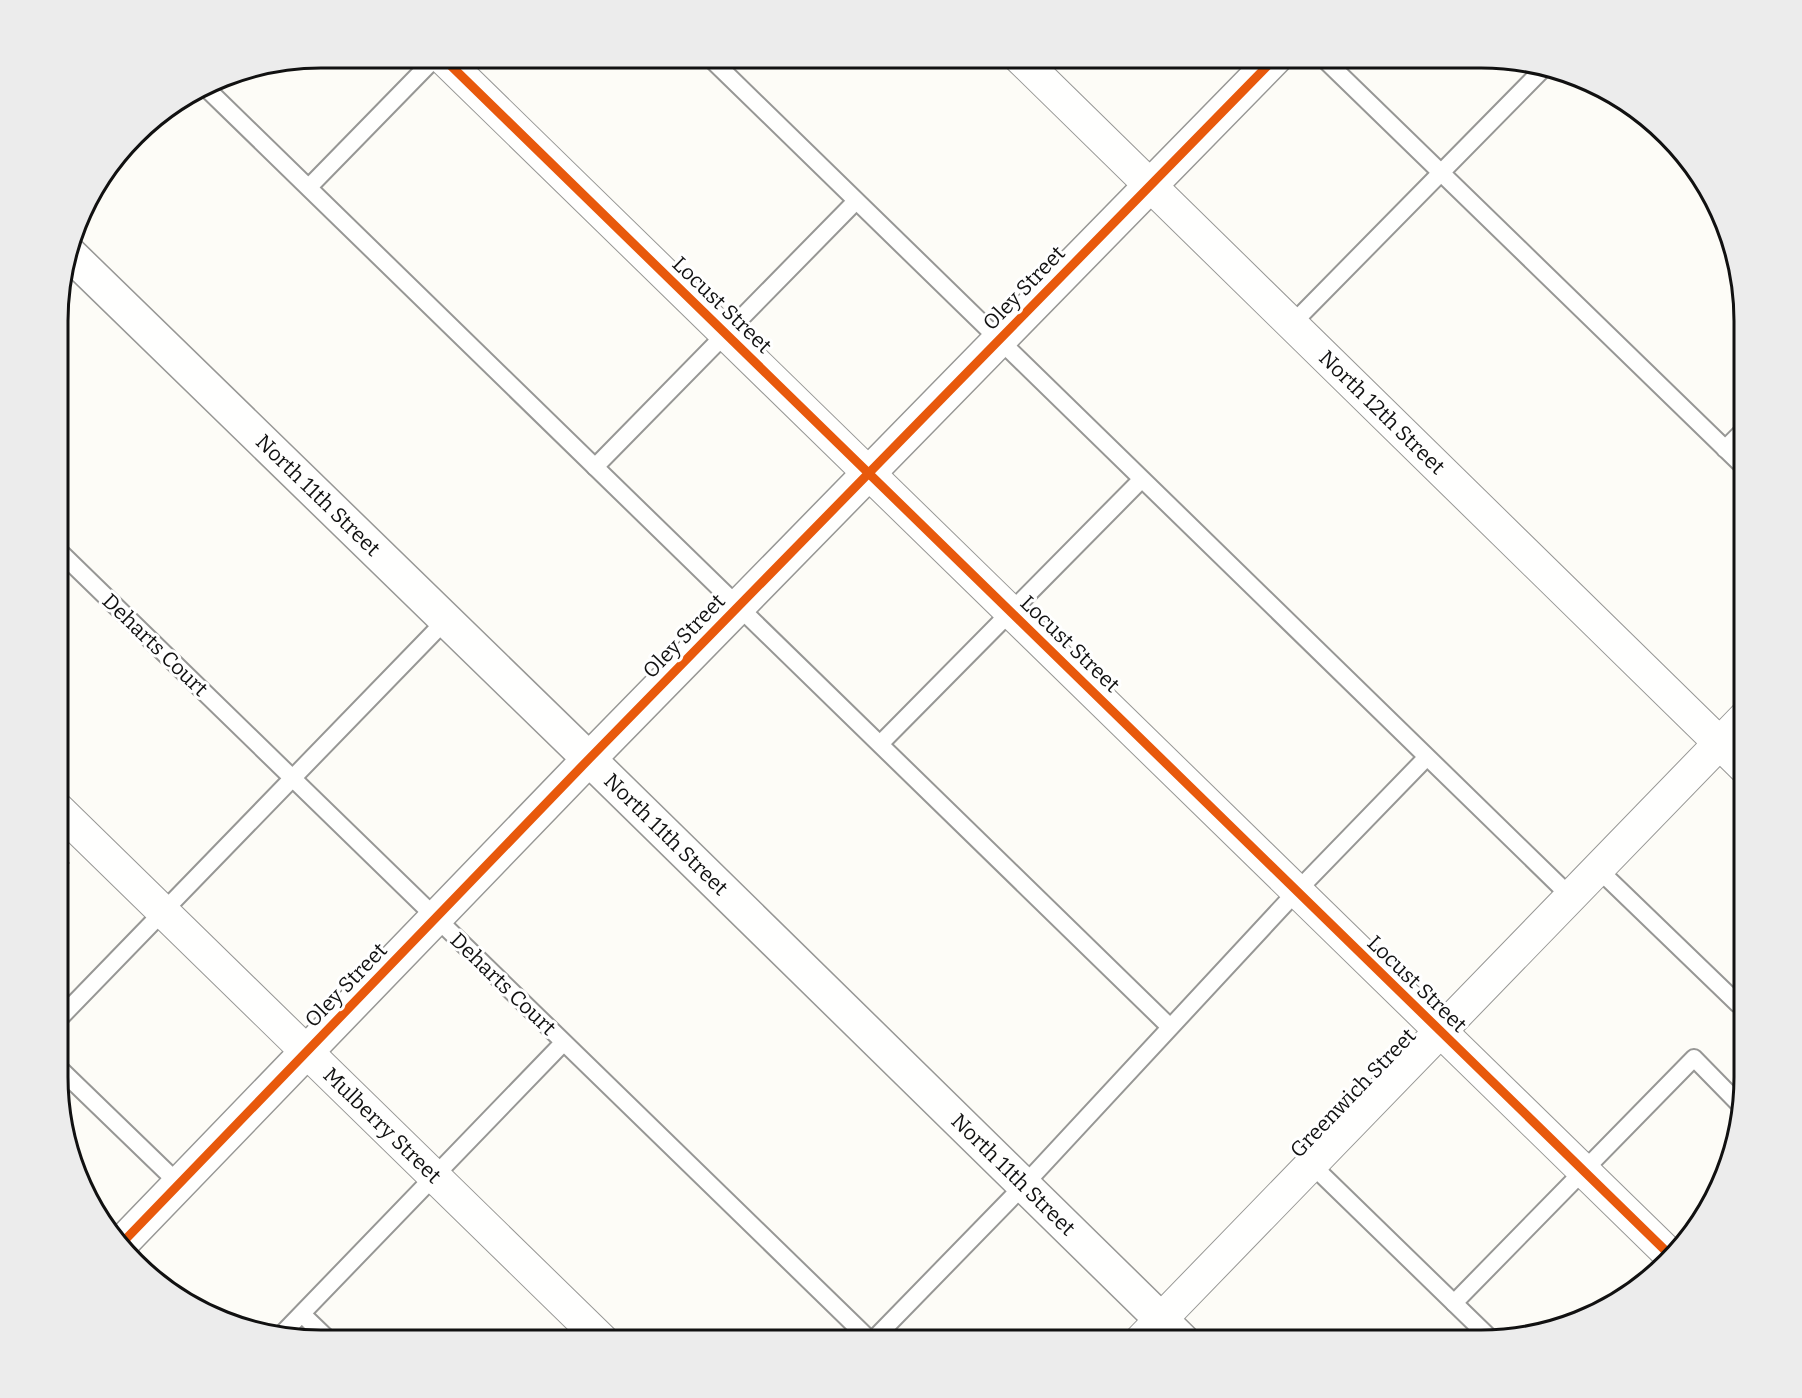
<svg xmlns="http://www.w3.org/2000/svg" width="1802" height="1398" font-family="Bitter,serif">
<defs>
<pattern id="building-back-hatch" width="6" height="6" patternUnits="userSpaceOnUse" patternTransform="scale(1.5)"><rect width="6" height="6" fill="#a19f9c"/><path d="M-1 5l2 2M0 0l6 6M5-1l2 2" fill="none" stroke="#82807e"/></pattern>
</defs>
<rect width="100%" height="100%" fill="#fdfcf7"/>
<path fill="url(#building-back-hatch)" d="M58 852 70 863 58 875Z"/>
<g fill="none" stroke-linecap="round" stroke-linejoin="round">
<g stroke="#979795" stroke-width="20">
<g id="service">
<path d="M709 57 1570 896"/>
<path d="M1322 57 1745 468"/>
<path d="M206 88 1170 1027"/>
<path d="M309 187 436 57"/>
<path d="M1292 324 1544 68"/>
<path d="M1725 449 1745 429"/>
<path d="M595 467 856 201"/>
<path d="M59 551 871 1341"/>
<path d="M880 744 1141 480"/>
<path d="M1597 868 1738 1004"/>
<path d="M58 1020 446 620"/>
<path d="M58 1067 179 1184"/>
<path d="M1311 1164 1491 1339"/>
<path d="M1454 1303 1694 1058 1742 1107"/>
<path d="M302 1314 329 1340"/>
<path d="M281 1335 563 1043"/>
<path d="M872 1341 1025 1184 1297 891 1426 758"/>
</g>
</g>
<g stroke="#979795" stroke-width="34">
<g id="minor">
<path d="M442 57 1672 1257"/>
<path id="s1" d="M1019 57 1745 768"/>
<path id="s2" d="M58 809 603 1341"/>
<path d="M1140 1341 1745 717"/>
</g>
</g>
<g stroke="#979795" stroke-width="36">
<g id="tertiary">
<path id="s3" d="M70 254 589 759 1183 1341"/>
<path d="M122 1243 589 759 1276 57"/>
</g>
</g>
<use href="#service" stroke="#fffffe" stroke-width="16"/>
<use href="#minor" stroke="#fffffe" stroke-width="32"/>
<use href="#tertiary" stroke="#fffffe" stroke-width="33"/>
<g stroke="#fff" stroke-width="13">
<g id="cycleway">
<path d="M442 57 1672 1257"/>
<path d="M122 1243 589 759 1276 57"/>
</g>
</g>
<use href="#cycleway" stroke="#e8590c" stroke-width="9"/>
</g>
<g text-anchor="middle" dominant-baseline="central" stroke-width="6" stroke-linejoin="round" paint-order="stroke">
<g font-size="21" fill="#111" stroke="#fff">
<text transform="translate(1024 288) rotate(-46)">Oley Street</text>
<text transform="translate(722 305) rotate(44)">Locust Street</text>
<text stroke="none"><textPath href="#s1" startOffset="508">North 12th Street</textPath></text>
<text stroke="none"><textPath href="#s3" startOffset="346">North 11th Street</textPath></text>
<text transform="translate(684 636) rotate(-46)">Oley Street</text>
<text transform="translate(1070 644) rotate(44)">Locust Street</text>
<text transform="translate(155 645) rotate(44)">Deharts Court</text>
<text stroke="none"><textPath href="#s3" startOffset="832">North 11th Street</textPath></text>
<text transform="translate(503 984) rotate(44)">Deharts Court</text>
<text transform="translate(1417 984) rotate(44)">Locust Street</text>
<text transform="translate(346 985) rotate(-46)">Oley Street</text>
<text transform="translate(1353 1093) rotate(-46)">Greenwich Street</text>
<text stroke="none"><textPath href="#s2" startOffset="453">Mulberry Street</textPath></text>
<text stroke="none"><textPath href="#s3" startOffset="1318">North 11th Street</textPath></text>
</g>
</g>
<path d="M0 0H1802V1398H0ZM321 68H1481A253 253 0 0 1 1734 321V1077A253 253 0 0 1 1481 1330H321A253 253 0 0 1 68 1077V321A253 253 0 0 1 321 68Z" fill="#ececec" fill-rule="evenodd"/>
<path fill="none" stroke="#111" stroke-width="3" d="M321 68H1481A253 253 0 0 1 1734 321V1077A253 253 0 0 1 1481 1330H321A253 253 0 0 1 68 1077V321A253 253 0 0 1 321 68Z"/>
</svg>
